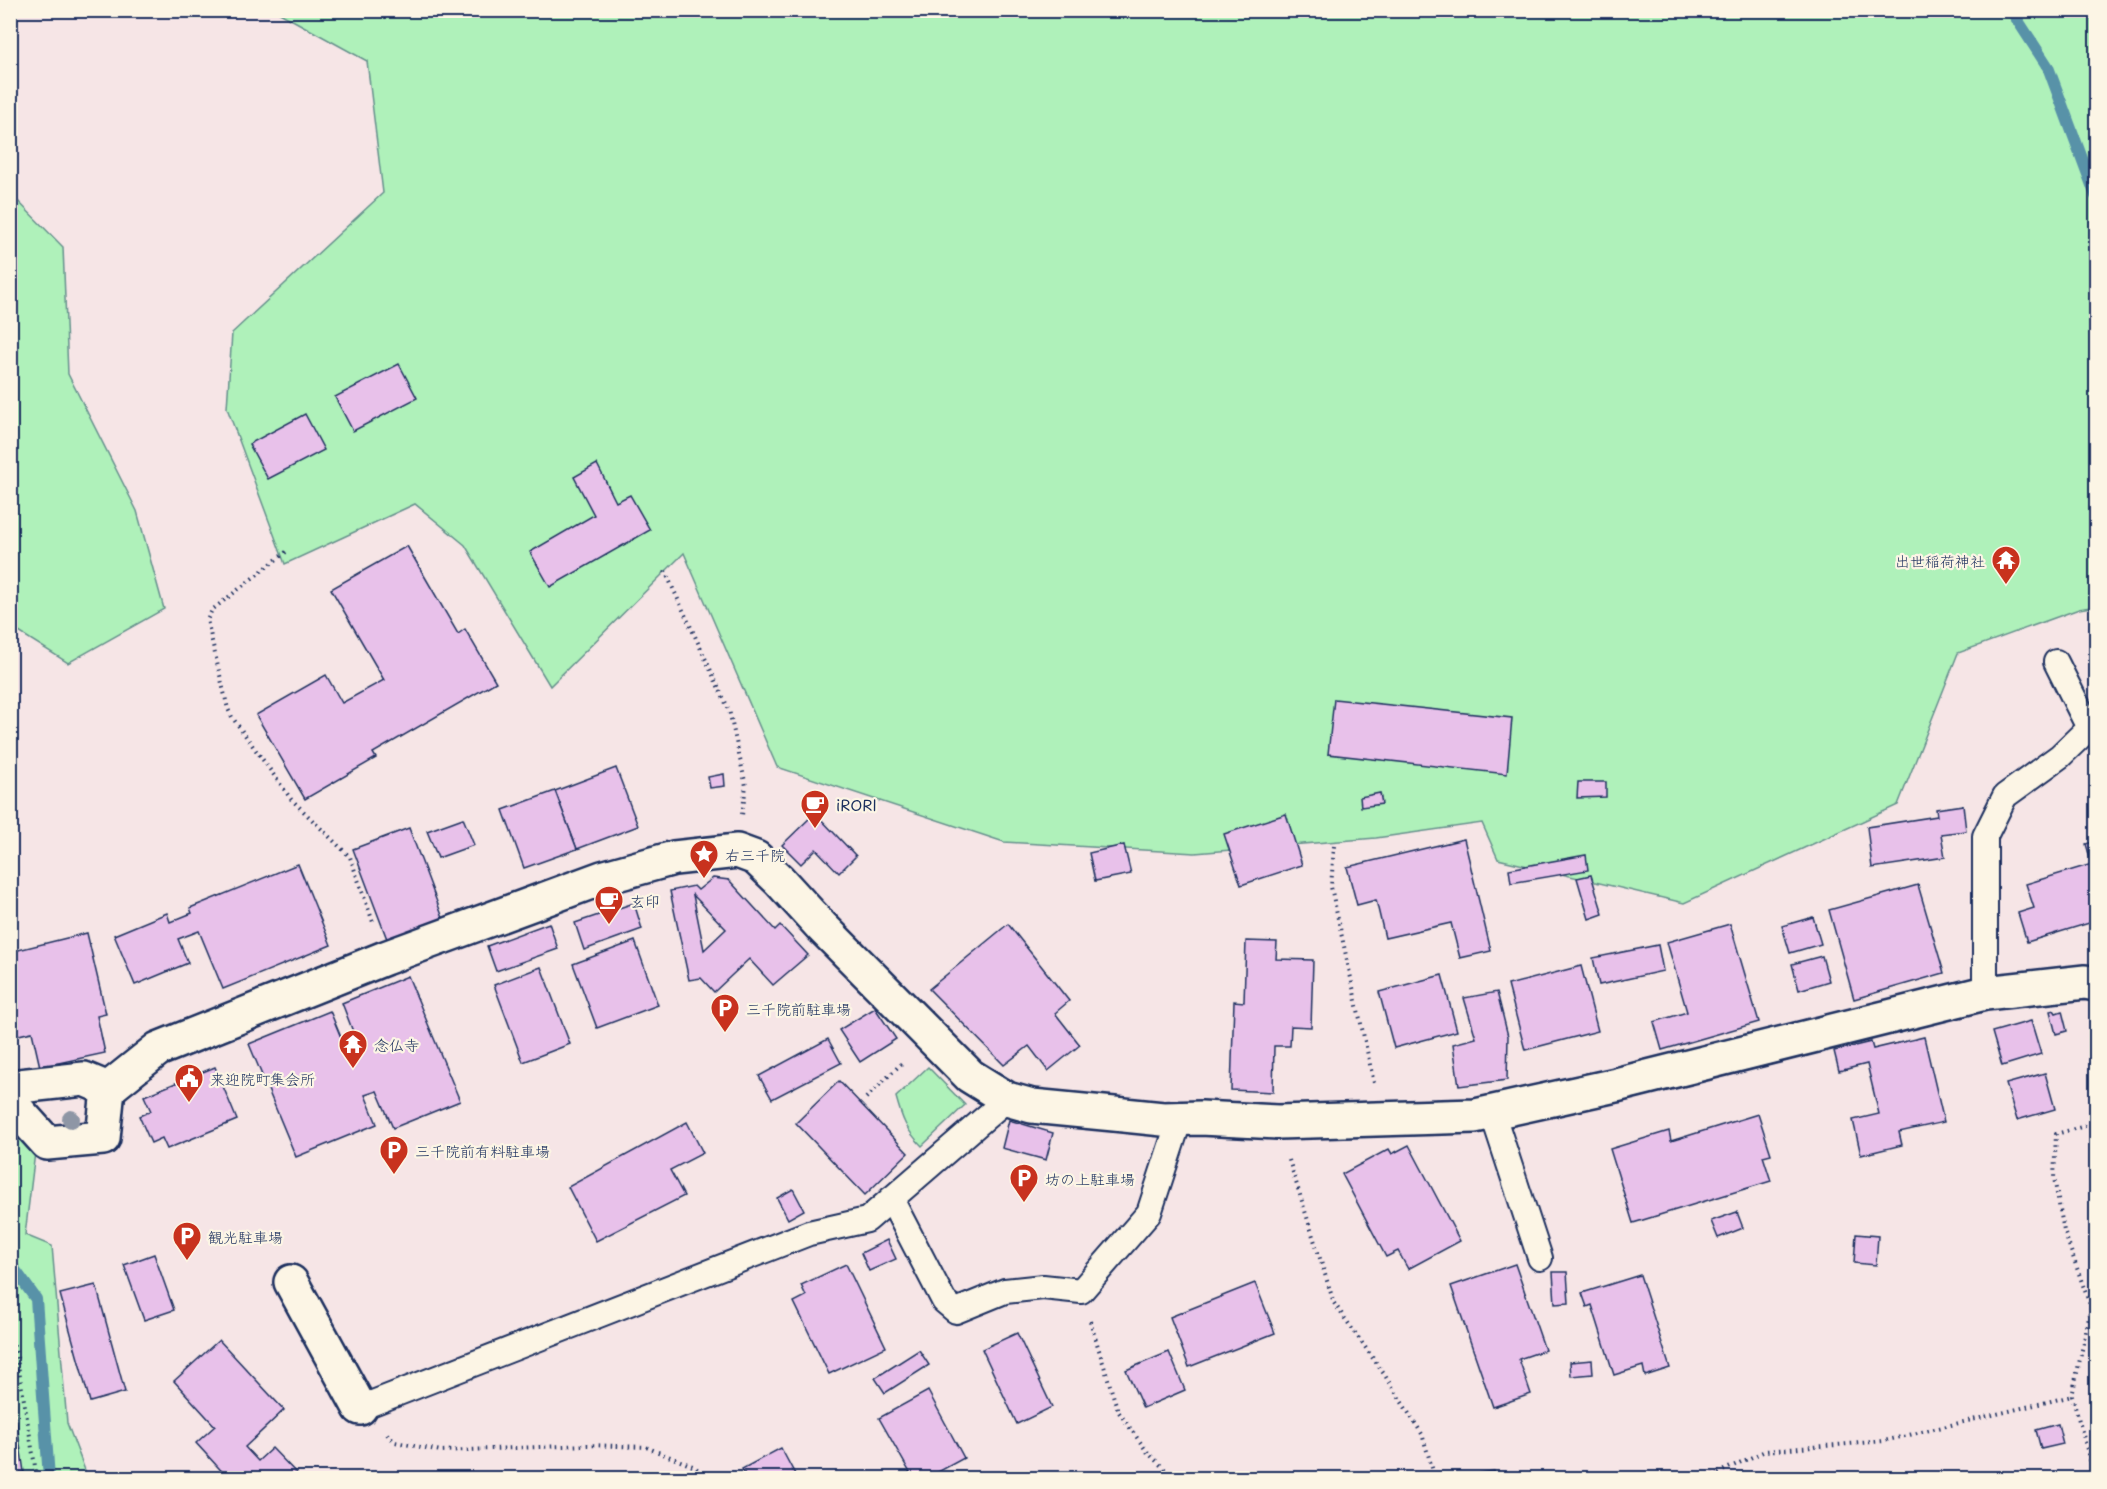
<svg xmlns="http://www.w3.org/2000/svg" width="2107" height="1489" font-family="'Playpen Sans','Klee One',sans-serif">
<rect width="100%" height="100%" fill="#f6e5e6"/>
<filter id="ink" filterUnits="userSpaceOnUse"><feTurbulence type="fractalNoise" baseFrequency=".0167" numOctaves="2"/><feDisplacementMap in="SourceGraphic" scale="12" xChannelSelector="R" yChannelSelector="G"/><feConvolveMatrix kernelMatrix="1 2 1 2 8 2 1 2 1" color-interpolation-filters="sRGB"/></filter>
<g filter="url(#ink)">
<g fill="#aff1ba" stroke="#65908c" stroke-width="1.5">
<path d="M276 11H2096V606L2079 609 1958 653 1898 805 1684 903 1498 859 1482 823 1376 838 1195 853 1004 842 777 767 684 553 550 686 465 545 415 504 285 564 227 408 232 333 383 193 367 61Z"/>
<path d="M11 194 63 247 68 374 137 511 164 609 68 663 11 627Z"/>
<path d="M928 1067 965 1105 922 1146C906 1130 902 1119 896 1097Z"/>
<path d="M10 1137 36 1144 25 1235 52 1246 67 1423 88 1478H11Z"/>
</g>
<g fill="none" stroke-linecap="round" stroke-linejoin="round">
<g stroke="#5992a8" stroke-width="12">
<path d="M2011 10 2048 67 2096 196"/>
<path d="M10 1263 36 1299 49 1478"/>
</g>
</g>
<g fill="#e8c1ea" stroke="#1b2f5e" stroke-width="1.5" fill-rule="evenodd">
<path d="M399 364 417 398 353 431 335 397Z"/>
<path d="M305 414 324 450 268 479 249 444Z"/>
<path d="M597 464 616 502 630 495 650 530 550 587 530 552 594 515 574 477Z"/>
<path d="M407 546 458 634 465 629 496 682 373 753 376 758 305 799 256 715 326 675 342 703 384 680 331 589Z"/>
<path d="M1334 699 1512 718 1507 774 1328 754Z"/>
<path d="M616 768 638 826 577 849 555 791Z"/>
<path d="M724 774 725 786 710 788 708 777Z"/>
<path d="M1578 782H1606V797L1577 798Z"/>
<path d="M555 791 577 849 524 868 503 810Z"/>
<path d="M1380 793 1382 804 1361 807 1360 797Z"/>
<path d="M1963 805 1966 831 1941 834 1945 857 1872 868 1867 827 1937 816 1936 809Z"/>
<path d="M815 813 856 856 839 873 816 849 801 864 782 845Z"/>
<path d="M1286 814 1302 865 1241 885 1224 834Z"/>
<path d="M463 818 474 845 438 858 427 831Z"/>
<path d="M409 828 443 918 387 939 353 849Z"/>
<path d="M1464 839 1491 951 1460 958 1451 923 1385 938 1376 900 1357 905 1347 867Z"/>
<path d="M2096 841V921L2027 942 2018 913 2034 908 2026 884 2092 864 2086 844Z"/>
<path d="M1124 845 1131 874 1095 881 1089 853Z"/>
<path d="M1586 855 1588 870 1511 883 1509 869Z"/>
<path d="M298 864 331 945 223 989 199 931 178 939 188 963 135 985 114 935 167 913 170 922 192 913 190 908Z"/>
<path d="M1591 875 1603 914 1589 919 1577 878Z"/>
<path d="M713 878 729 880 775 930 780 925 808 955 773 985 749 959 714 992 701 978 689 980 670 891 694 886 698 890ZM693 895 726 929 704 950Z"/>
<path d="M1918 885 1944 973 1854 999 1829 910Z"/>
<path d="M634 903 642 929 584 950 575 923Z"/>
<path d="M1813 917 1821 944 1790 953 1782 926Z"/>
<path d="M549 923 558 949 496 971 487 946Z"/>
<path d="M1008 924 1069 1001 1055 1013 1080 1045 1048 1071 1029 1046 1004 1065 929 989Z"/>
<path d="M1730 924 1759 1022 1662 1050 1654 1022 1687 1012 1667 942Z"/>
<path d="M87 933 106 1014 97 1016 105 1053 40 1067 32 1032 10 1037V952Z"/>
<path d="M635 941 658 1005 597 1028 573 964Z"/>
<path d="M1246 941 1277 942 1276 959 1313 960 1311 1027 1291 1026 1290 1046H1274L1273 1092 1231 1090 1234 1001 1244 1002Z"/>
<path d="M1658 945 1663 971 1599 985 1593 958Z"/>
<path d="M1822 956 1829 981 1799 990 1792 964Z"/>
<path d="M1581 966 1598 1031 1525 1050 1508 985Z"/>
<path d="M541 967 570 1044 523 1062 494 985Z"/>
<path d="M1442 975 1457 1031 1394 1048 1379 992Z"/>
<path d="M408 976 460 1101 393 1128 377 1091 365 1095 377 1124 296 1157 249 1044 330 1011 345 1047 357 1042 342 1003Z"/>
<path d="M1497 992 1508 1036 1507 1080 1459 1086 1453 1044 1476 1038 1464 998Z"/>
<path d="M875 1008 896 1039 860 1062 839 1030Z"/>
<path d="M2054 1010 2056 1013 2062 1011 2067 1031 2056 1034 2050 1011Z"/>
<path d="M2031 1021 2041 1054 2002 1066 1992 1032Z"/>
<path d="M1924 1037 1944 1122 1899 1132 1902 1145 1861 1155 1853 1120 1879 1114 1867 1064 1839 1071 1834 1051 1871 1042 1873 1049Z"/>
<path d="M828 1039 841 1063 772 1099 759 1076Z"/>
<path d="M215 1067 237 1120 167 1149 162 1138 151 1143 139 1116 151 1111 144 1096Z"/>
<path d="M2045 1073 2055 1109 2017 1120 2006 1084Z"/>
<path d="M839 1081 908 1153 865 1195 796 1123Z"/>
<path d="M1758 1114 1771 1154 1763 1156 1771 1181 1633 1223 1610 1149 1669 1131 1671 1141Z"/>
<path d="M1009 1120 1053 1133 1046 1160 1002 1148Z"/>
<path d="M687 1122 703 1153 670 1170 684 1196 596 1241 568 1187Z"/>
<path d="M1409 1145 1460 1241 1408 1269 1398 1251 1386 1257 1342 1174 1389 1149 1392 1154Z"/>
<path d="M793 1189 804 1210 788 1219 777 1198Z"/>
<path d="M1737 1212 1743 1228 1718 1238 1711 1221Z"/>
<path d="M1856 1234 1878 1236 1876 1265 1854 1263Z"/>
<path d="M887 1240 896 1259 869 1271 861 1253Z"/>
<path d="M154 1254 174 1310 144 1320 124 1265Z"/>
<path d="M846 1264 886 1347 829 1374 794 1302 806 1296 801 1285Z"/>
<path d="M1515 1264 1545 1350 1519 1359 1531 1394 1493 1407 1451 1286Z"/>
<path d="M1553 1272H1567L1569 1303 1555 1304Z"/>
<path d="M1640 1275 1670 1368 1645 1376 1643 1366 1614 1375 1592 1305 1587 1307 1582 1293Z"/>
<path d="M1255 1283 1275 1333 1189 1367 1170 1317Z"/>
<path d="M96 1285 125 1392 90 1402 60 1294Z"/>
<path d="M1017 1333 1052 1407 1017 1424 982 1349Z"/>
<path d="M219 1340 284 1410 245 1447 258 1461 272 1448 301 1478H228L196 1443 215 1426 174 1381Z"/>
<path d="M919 1350 929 1365 885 1393 875 1378Z"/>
<path d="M1169 1352 1185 1390 1143 1408 1126 1370Z"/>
<path d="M1592 1360 1593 1374 1571 1376 1570 1362Z"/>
<path d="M10 1376 24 1472 10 1474Z"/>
<path d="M928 1391 964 1458 927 1478H913L879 1418Z"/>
<path d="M2058 1424 2063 1444 2041 1449 2036 1430Z"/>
<path d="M781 1448 797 1478H747L742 1469Z"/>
<path d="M1494 1471 1496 1478H1481L1480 1473Z"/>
</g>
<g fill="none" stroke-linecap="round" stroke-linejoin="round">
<g stroke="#1b2f5e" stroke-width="28">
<g id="service">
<path d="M1985 993V836L2005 796 2060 756 2089 728 2056 662"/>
<path d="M1492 1112 1540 1258"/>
<path d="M891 1199 944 1301 956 1311 1005 1291 1043 1287 1081 1291 1149 1213 1180 1118"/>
<path d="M360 1408 809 1233 867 1220 1007 1099"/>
</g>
</g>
<g stroke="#1b2f5e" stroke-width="38">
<g id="minor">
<path d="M10 1087 84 1079 108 1089 158 1049 385 958 602 878 674 858 737 851 756 858 779 880 822 927 970 1076 1007 1099 1032 1106 1114 1114 1163 1119 1201 1118 1278 1122 1475 1116 1616 1085 1985 993 2085 982 2096 984"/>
<path d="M10 1102 47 1143 103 1138 108 1089"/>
<path d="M291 1282 360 1408"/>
</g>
</g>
<g stroke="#1b2f5e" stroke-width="4" stroke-dasharray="1.5 4.5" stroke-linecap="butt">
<path d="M286 552 212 610 207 620 228 709 232 717 291 799 350 857 373 922"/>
<path d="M665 571 729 710 746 786 742 815"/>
<path d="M1334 846 1331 887 1374 1083"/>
<path d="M866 1098 904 1061"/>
<path d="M1289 1160 1334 1303 1384 1374 1422 1434 1435 1478"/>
<path d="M1090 1321 1118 1411 1148 1453 1174 1478"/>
<path d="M10 1334 16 1353 37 1478"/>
<path d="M387 1434 395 1442 441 1451 588 1445 646 1447 695 1467 706 1478"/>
<path d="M1707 1478 1765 1451 1884 1441 2072 1396"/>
<path d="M2095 1478 2072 1396 2091 1308 2064 1231 2054 1178 2056 1134 2096 1123"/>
</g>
<use href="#service" stroke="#fcf5e5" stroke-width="24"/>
<use href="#minor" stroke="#fcf5e5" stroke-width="33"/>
</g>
<circle fill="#8e96a5" cx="71" cy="1119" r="9"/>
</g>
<defs>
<g id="temple-pin" transform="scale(1.5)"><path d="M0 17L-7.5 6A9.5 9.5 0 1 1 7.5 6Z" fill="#c8321e" stroke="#fcf5e5"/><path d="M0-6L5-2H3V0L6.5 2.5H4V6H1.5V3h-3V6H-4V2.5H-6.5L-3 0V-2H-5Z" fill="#fff"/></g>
<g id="cafe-pin" transform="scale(1.5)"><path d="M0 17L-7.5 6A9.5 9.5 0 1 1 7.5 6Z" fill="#c8321e" stroke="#fcf5e5"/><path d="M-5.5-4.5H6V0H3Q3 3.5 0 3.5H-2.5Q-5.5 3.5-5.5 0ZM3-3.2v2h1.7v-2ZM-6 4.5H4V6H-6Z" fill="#fff"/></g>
<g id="sight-pin" transform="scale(1.5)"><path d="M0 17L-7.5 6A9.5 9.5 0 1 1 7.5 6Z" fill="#c8321e" stroke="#fcf5e5"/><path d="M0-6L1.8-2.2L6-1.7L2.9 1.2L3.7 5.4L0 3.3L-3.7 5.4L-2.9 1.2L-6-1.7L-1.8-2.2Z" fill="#fff"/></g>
<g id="parking-pin" transform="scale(1.5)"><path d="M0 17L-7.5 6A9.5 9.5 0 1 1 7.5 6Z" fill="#c8321e" stroke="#fcf5e5"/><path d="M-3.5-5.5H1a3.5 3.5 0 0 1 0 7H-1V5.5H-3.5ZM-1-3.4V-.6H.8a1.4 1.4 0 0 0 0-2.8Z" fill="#fff"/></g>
<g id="civic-pin" transform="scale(1.5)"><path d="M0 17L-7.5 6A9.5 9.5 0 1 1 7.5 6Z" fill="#c8321e" stroke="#fcf5e5"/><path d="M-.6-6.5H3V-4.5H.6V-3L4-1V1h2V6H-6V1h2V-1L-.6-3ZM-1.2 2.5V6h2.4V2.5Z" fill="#fff"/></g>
</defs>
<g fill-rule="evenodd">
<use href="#temple-pin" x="2006" y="560"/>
<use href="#cafe-pin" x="815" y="804"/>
<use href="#sight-pin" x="704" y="854"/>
<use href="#cafe-pin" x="609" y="900"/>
<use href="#parking-pin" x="725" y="1008"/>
<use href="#temple-pin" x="353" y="1044"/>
<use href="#civic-pin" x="189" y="1078"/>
<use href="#parking-pin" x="394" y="1150"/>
<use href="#parking-pin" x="1024" y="1178"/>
<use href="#parking-pin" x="187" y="1236"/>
</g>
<g text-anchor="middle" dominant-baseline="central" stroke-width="4.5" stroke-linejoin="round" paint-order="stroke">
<g font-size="15" fill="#1b2f5e" stroke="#fcf5e5" text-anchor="start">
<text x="1985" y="560" text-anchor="end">出世稲荷神社</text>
<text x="836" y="804">iRORI</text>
<text x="725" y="854">右三千院</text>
<text x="630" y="900">玄印</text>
<text x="746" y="1008">三千院前駐車場</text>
<text x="374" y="1044">念仏寺</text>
<text x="210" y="1078">来迎院町集会所</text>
<text x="415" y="1150">三千院前有料駐車場</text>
<text x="1045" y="1178">坊の上駐車場</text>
<text x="208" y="1236">観光駐車場</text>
</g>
</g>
<rect width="2107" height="1489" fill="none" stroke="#fcf5e5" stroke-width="36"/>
<rect x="18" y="18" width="2071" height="1453" fill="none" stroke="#1b2f5e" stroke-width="2" filter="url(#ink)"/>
</svg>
